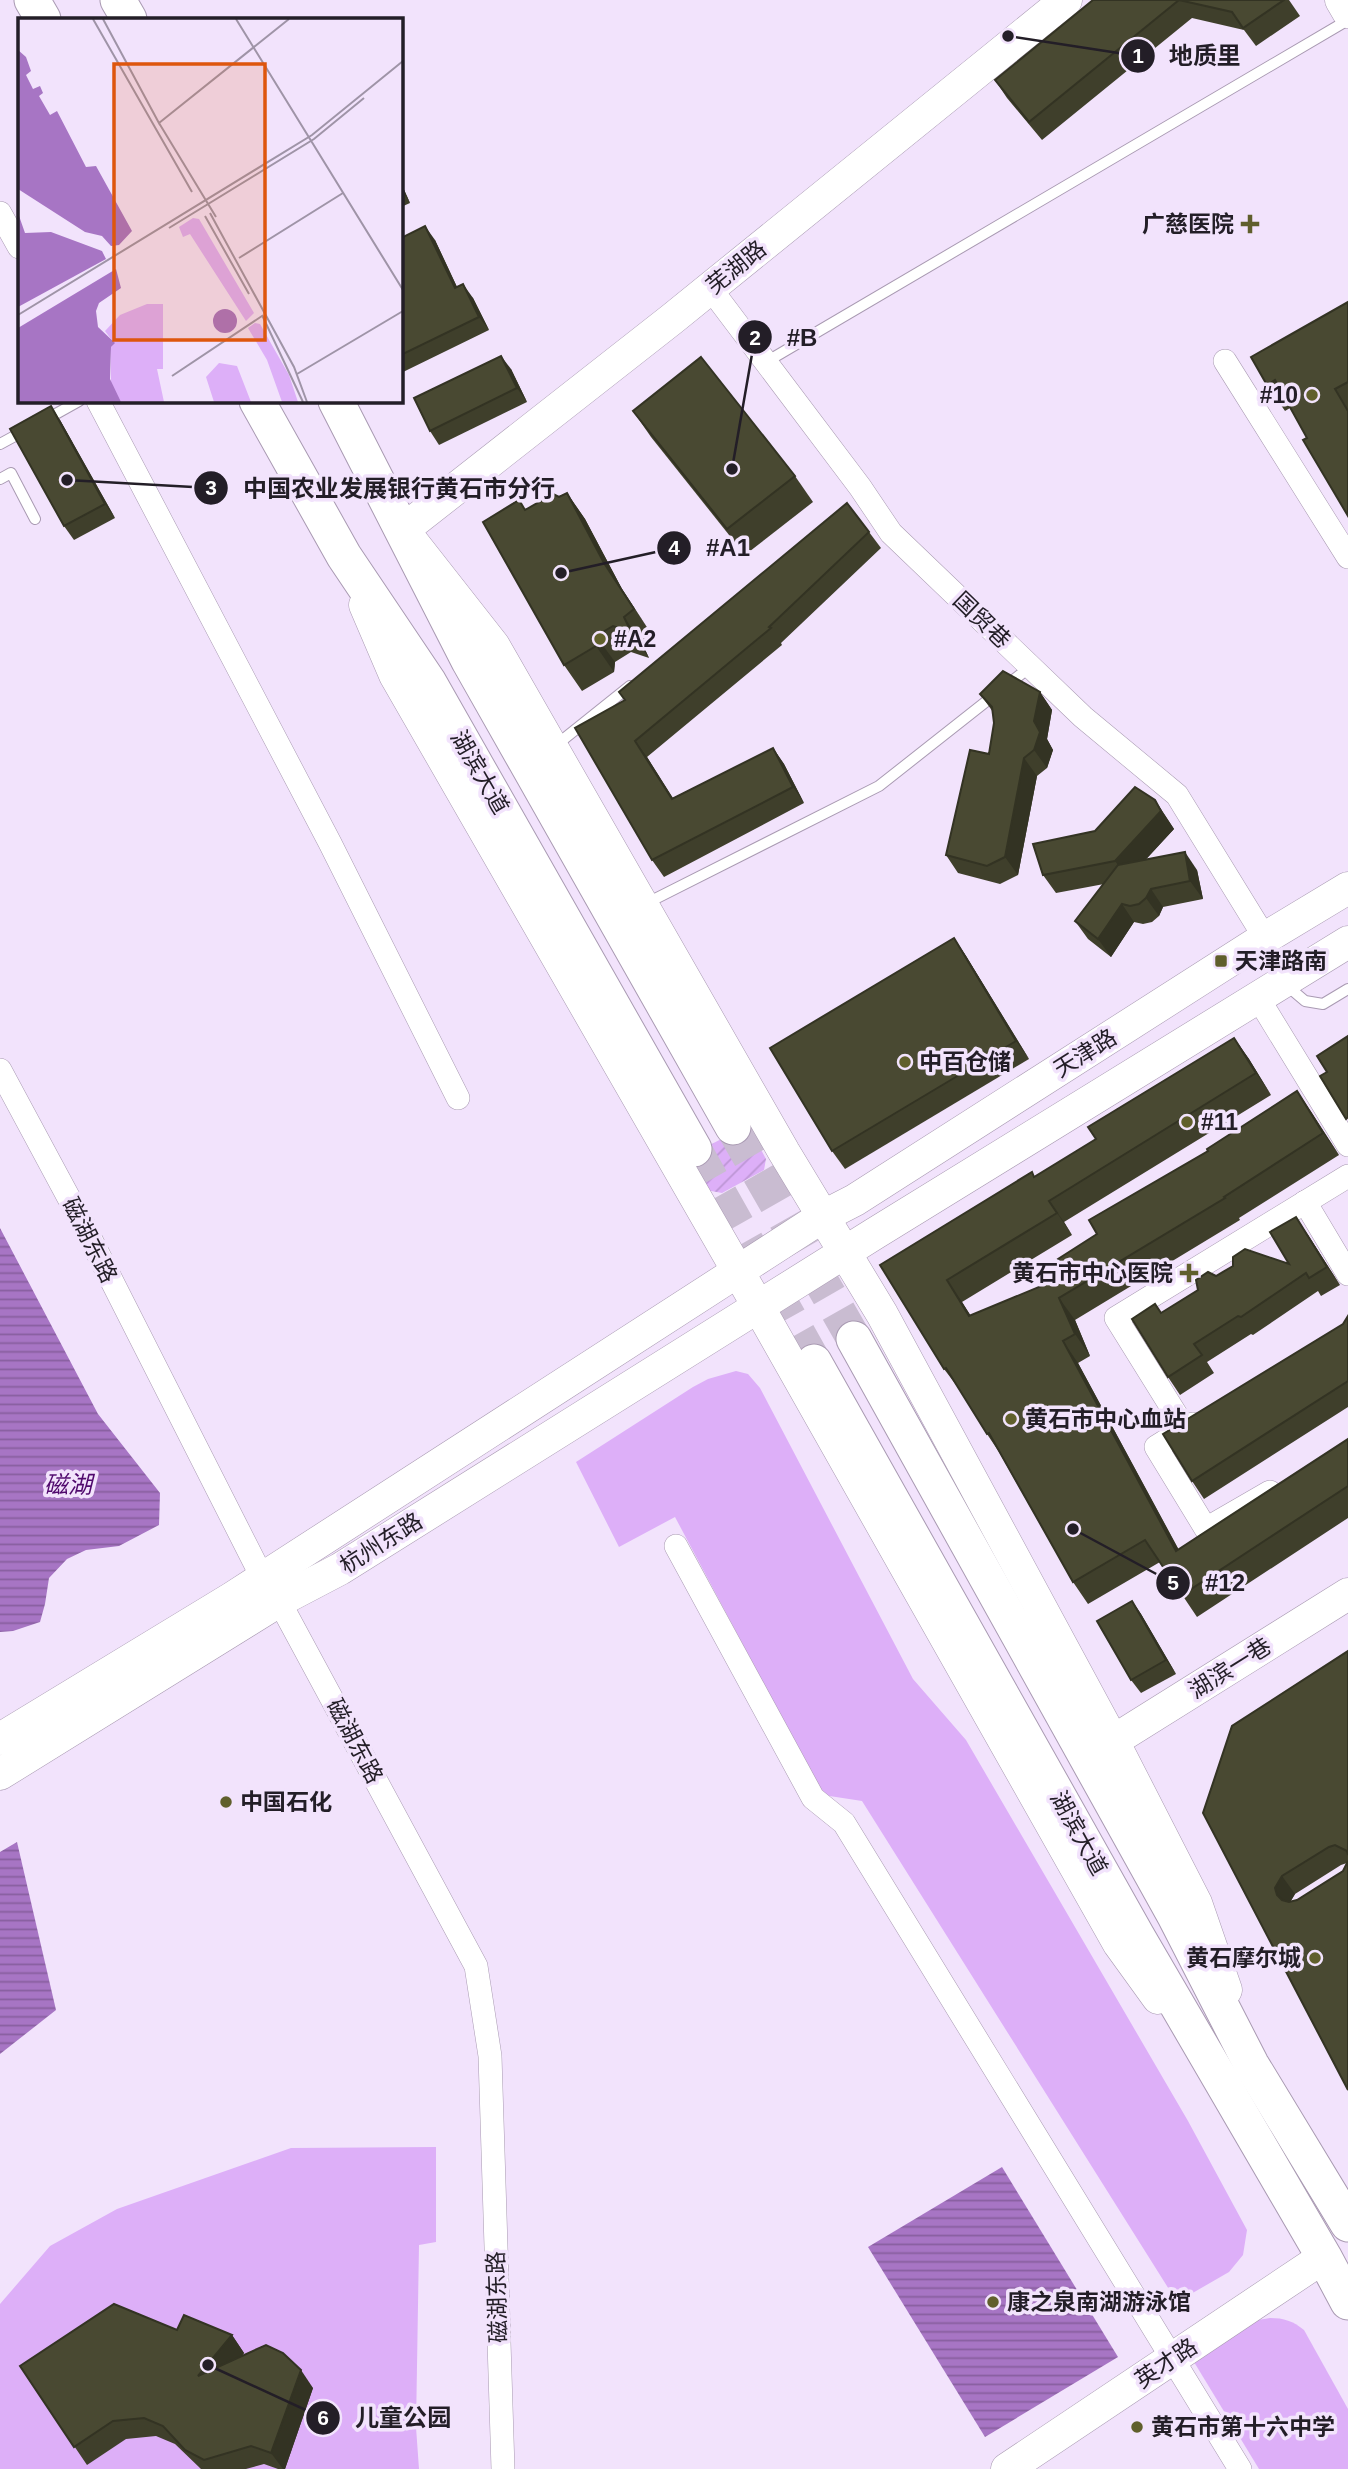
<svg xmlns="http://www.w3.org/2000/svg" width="1348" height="2469" font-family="Helvetica,'Noto Sans SC',sans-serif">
<defs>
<pattern id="garden-furrows" width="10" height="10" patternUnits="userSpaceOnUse" patternTransform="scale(1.75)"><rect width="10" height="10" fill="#ddaff8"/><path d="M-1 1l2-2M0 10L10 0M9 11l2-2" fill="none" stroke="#bd96d5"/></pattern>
<pattern id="water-rules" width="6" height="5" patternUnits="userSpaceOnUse" patternTransform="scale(1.75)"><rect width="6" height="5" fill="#a775c4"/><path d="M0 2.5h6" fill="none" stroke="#885f9f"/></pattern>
</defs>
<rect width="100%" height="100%" fill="#f2e3fc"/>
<g fill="#ddaff8">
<path d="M736 1371 748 1374 760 1388 913 1679 966 1740 1188 2121 1247 2230 1243 2255 1229 2272 1177 2302 862 1801 823 1795 675 1517 619 1547 576 1462 693 1387 708 1379Z"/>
<path d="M436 2147V2242L419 2245 416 2427 419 2469H0V2304L50 2246 117 2209 291 2148Z"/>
<path d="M1270 2318C1284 2318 1293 2321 1304 2330L1348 2409V2469H1259L1194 2362 1258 2320Z"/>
</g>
<path fill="url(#garden-furrows)" d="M748 1125 766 1159 764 1170 722 1193 706 1190 687 1157Z"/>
<g fill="url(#water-rules)">
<path d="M0 1228 98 1414 160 1493 159 1525 119 1546 86 1550 67 1559 49 1578 45 1604 40 1622 13 1631 0 1632Z"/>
<path d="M17 1842 56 2010 0 2054V1852Z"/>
<path d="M1002 2167 1118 2357 985 2437 868 2247Z"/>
</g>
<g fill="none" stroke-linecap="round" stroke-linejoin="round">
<g stroke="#c9bcd1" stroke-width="35" stroke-dasharray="35 18" stroke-linecap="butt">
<path d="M733 1127 854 1339"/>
<path d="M694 1149 814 1362"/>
</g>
<g stroke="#a99ab2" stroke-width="12">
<g id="lane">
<path d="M766 362 1348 20"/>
<path d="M45 420 79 401"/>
<path d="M0 444 24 431"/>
<path d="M0 479 11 473 35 519"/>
<path d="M555 746 630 686"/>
<path d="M645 904 879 786 1030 667"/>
<path d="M1285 984 1305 1001 1323 1004 1348 989"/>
</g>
</g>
<g stroke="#a99ab2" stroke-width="24">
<g id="street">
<path d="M0 213 19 247"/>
<path d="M710 288 860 487 891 533 1083 717 1177 795 1265 938"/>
<path d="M1225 361 1348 557"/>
<path d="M98 401 330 843 458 1098"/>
<path d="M1258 998 1348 1145"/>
<path d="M0 1070 85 1228 262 1577 279 1601 476 1966 490 2056 503 2469"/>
<path d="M1305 1202 1348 1274"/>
<path d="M1193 1424 1156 1447 1206 1529 1270 1492"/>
<path d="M1185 1429 1116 1318 1348 1176"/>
<path d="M676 1546 813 1798 844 1823 1240 2469"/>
</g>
</g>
<g stroke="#a99ab2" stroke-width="33">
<g id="secondary">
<path d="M1066 0 672 319 403 530 494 646 784 1152 882 1314 1113 1741 1196 1903 1226 1990"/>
<path d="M1341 0 1348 12"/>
<path d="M365 605 395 675 758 1306 1119 1944 1158 1998"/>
<path d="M0 1739 232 1598 822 1217 855 1200 1265 938 1348 888"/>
<path d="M1113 1741 1348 1594"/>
<path d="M0 1774 279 1601 340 1569 874 1234 1348 942"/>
<path d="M1007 2469 1324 2257"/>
</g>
</g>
<g stroke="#a99ab2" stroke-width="37">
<g id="primary">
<path d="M32 0 43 19"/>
<path d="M118 0 129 19"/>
<path d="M257 401 344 556 428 681 694 1149"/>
<path d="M336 401 469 661 733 1127"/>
<path d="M854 1339 1175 1916 1251 2064 1348 2224"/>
<path d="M814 1362 1137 1936 1324 2257 1348 2302"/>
</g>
</g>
<use href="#lane" stroke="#fff" stroke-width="10"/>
<use href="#street" stroke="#fff" stroke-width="23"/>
<use href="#secondary" stroke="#fff" stroke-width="32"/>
<use href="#primary" stroke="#fff" stroke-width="35"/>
</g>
<g fill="#3f3f2b" fill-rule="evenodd">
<path d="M1093 0H1289L1300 16 1256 46 1244 30 1192 18 1042 140 1007 98 995 80Z"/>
<path d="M401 183 410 203 401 207Z"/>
<path d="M401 238 435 240 457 287 473 298 489 330 401 373Z"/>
<path d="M1348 302V516L1307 438 1290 408 1285 411 1267 385Z"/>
<path d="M511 369 527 402 439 445 430 431Z"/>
<path d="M633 411 795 476 813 502 745 555 651 437Z"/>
<path d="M60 420 115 518 74 540 64 526Z"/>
<path d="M567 493 585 519 622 589 652 635 642 643 649 658 631 652 615 662 614 672 582 691 564 665 525 509Z"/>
<path d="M869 532 881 548 781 643 782 645 647 757 673 798 773 748 784 764 804 803 664 877 652 860 625 700 619 692Z"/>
<path d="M1040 692 1052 710 1047 739 1053 750 1047 768 1037 776 1018 875 1000 884 958 873 946 855 989 754 994 723 993 712 980 694Z"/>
<path d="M1155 800 1174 829 1146 859 1197 870 1203 899 1163 907 1159 916 1152 922 1143 924 1134 922 1111 957 1088 939 1075 921 1104 884 1056 893 1043 875 1095 831Z"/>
<path d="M954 938 966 956 1029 1059 845 1169 832 1151Z"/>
<path d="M1234 1038 1249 1059 1271 1095 1064 1222 1072 1235 962 1302 971 1316 1068 1275 1097 1234 1208 1151 1297 1091 1339 1155 1239 1218 1240 1220 1075 1320 1090 1356 1078 1363 1179 1550 1348 1439V1518L1197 1617 1160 1562 1088 1604 1073 1582 999 1452 987 1434 960 1390 944 1369 880 1265 1035 1177 1096 1139Z"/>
<path d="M1308 1235 1340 1285 1321 1296 1318 1291 1253 1335 1251 1334 1207 1362 1214 1373 1180 1395 1168 1377 1161 1313 1198 1290 1216 1276 1289 1264Z"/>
<path d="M1348 1316V1407L1204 1499 1192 1481 1343 1324Z"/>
<path d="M1132 1601 1141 1614 1176 1674 1141 1693 1131 1680Z"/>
<path d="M1348 1651V2090L1203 1813ZM1347 1863 1343 1871 1297 1900 1290 1902 1295 1894 1341 1865Z"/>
<path d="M177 2330 232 2335 244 2353 242 2356 313 2388 285 2469H278L264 2464 246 2469H201L175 2444 156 2436 126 2439 87 2465 20 2366Z"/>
</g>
<g fill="#333323">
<path d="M401 183 410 203 401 189Z"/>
<path d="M425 226 435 240 464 302 455 288Z"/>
<path d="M463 284 473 298 489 330 479 317Z"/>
<path d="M501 356 511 369 527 402 517 388Z"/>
<path d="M51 406 60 420 115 518 105 504Z"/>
<path d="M567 493 585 519 622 589 652 635 604 563Z"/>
<path d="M624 617 642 643 649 658 631 632Z"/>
<path d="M596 636 615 662 614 672 596 646Z"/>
<path d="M1040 692 1052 710 1047 739 1053 750 1047 768 1034 750V721Z"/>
<path d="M635 741 647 757 683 815 672 799Z"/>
<path d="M773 748 784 764 804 803 793 787Z"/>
<path d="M1024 758 1037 776 1018 875 1005 857Z"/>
<path d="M1155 800 1174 829 1128 879 1115 861Z"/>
<path d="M1185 852 1197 870 1203 899 1190 881Z"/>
<path d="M1151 889 1163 907 1159 916 1146 898Z"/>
<path d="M1122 904 1134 922 1111 957 1098 939Z"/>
<path d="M954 938 966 956 1029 1059 1016 1041Z"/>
<path d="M1234 1038 1249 1059 1271 1095 1256 1073Z"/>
<path d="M1297 1091 1312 1113 1339 1155 1323 1133Z"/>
<path d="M1049 1201 1064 1222 1072 1235 1057 1213Z"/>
<path d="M1296 1217 1308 1235 1340 1285 1327 1267Z"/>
<path d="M947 1280 962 1302 984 1338 969 1316Z"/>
<path d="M1059 1298 1075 1320 1090 1356 1075 1334Z"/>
<path d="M1063 1341 1078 1363 1191 1573 1176 1551Z"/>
<path d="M1132 1601 1141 1614 1176 1674 1166 1660Z"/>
<path d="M1282 1876 1295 1894 1288 1906 1277 1895 1275 1888Z"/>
<path d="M232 2335 244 2353 211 2394 198 2376Z"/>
<path d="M301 2370 313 2388 285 2469H283L271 2453Z"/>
</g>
<g fill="#494932" stroke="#333323" stroke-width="2">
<path d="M1093 0H1284L1243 28 1232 12 1179 0 1029 122 995 80Z"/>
<path d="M425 226 455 288 463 284 479 317 401 355V238Z"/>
<path d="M1348 302V382L1335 389 1348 411V516L1303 440 1307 438 1275 380 1267 385 1251 357Z"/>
<path d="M501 356 517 388 430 431 414 398Z"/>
<path d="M701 357 795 476 727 529 633 411Z"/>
<path d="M51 406 105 504 64 526 10 429Z"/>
<path d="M567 493 604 563 634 609 624 617 631 632 613 626 596 636V646L564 665 483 522 519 500 525 510 553 494 559 497Z"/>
<path d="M847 503 869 532 769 627 771 628 635 741 672 799 773 748 793 787 652 860 575 728 625 700 619 692Z"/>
<path d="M1003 671 1040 692 1034 721 1040 732 1034 750 1024 758 1005 857 987 866 946 855 970 750 989 754 994 723 992 707 980 694Z"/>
<path d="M1135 787 1155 800 1161 811 1115 861 1043 875 1033 844 1095 831Z"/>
<path d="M1185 852 1190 881 1151 889 1146 898 1139 904 1130 906 1122 904 1098 939 1075 921 1118 865Z"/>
<path d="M954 938 1016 1041 832 1151 770 1048Z"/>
<path d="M1348 1036V1117L1346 1119 1320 1076 1327 1072 1317 1056Z"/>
<path d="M1234 1038 1256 1073 1049 1201 1057 1213 947 1280 969 1316 1068 1275 1058 1259 1097 1234 1089 1220 1208 1151 1207 1149 1297 1091 1323 1133 1224 1197 1225 1198 1059 1298 1075 1334 1063 1341 1176 1551 1348 1439V1486L1182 1595 1145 1540 1073 1582 989 1433 987 1434 946 1368 944 1369 880 1265 1032 1172 1034 1177 1096 1139 1088 1127Z"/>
<path d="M1296 1217 1327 1267 1309 1278 1306 1273 1241 1317 1238 1316 1194 1344 1202 1355 1168 1377 1132 1319 1155 1304 1161 1313 1198 1290 1196 1280 1208 1272 1216 1276 1233 1266V1257L1245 1249 1289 1264 1270 1232Z"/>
<path d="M1348 1316V1381L1192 1481 1163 1434 1343 1324Z"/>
<path d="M1132 1601 1166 1660 1131 1680 1097 1621Z"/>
<path d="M1348 1651V1855L1347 1851 1335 1845 1329 1847 1282 1876 1275 1888 1277 1895 1282 1900 1289 1902 1297 1900 1343 1871 1348 1861V2090L1203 1813 1232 1726Z"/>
<path d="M114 2304 177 2330 184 2315 232 2335 198 2376 266 2345 283 2353 301 2370 271 2453 251 2446 204 2460 185 2450 163 2426 144 2418 113 2421 74 2447 20 2366Z"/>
</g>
<g fill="#605f2c" stroke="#f2e3fc" stroke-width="2.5">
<path d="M1246.5 213.5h7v7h7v7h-7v7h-7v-7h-7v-7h7z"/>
<circle cx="1312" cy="395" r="7"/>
<circle cx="600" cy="639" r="7"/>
<rect x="1214" y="954" width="14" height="14" rx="3.5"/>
<circle cx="905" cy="1062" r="7"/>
<circle cx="1187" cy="1122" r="7"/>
<path d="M1185.5 1262.5h7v7h7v7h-7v7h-7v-7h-7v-7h7z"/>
<circle cx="1011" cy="1419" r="7"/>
<circle cx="226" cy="1802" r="7"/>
<circle cx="1315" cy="1958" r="7"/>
<circle cx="993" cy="2302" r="7"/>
<circle cx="1137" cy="2427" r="7"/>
</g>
<g text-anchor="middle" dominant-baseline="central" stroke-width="7" stroke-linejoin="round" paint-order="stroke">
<g font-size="23" font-weight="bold" fill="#231e27" stroke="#f2e3fc" text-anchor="start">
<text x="1234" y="224" text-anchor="end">广慈医院</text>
<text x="1298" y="395" text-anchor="end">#10</text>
<text x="614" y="639">#A2</text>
<text x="1235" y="961">天津路南</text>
<text x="919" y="1062">中百仓储</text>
<text x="1201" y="1122">#11</text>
<text x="1173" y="1273" text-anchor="end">黄石市中心医院</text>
<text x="1025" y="1419">黄石市中心血站</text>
<text x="240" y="1802">中国石化</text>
<text x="1301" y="1958" text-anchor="end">黄石摩尔城</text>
<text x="1007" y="2302">康之泉南湖游泳馆</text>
<text x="1151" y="2427">黄石市第十六中学</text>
</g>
<g font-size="23" fill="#231e27" stroke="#f2e3fc">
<text transform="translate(736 267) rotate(-39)">芜湖路</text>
<text transform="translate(982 620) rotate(44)">国贸巷</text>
<text transform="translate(480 772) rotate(60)">湖滨大道</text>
<text transform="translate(1085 1053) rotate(-32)">天津路</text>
<text transform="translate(90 1240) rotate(63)">磁湖东路</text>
<text transform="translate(381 1543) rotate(-32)">杭州东路</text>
<text transform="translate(1230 1668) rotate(-32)">湖滨一巷</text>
<text transform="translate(355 1741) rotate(62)">磁湖东路</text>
<text transform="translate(1079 1833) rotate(61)">湖滨大道</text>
<text transform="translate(497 2297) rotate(-92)">磁湖东路</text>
<text transform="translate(1166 2363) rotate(-34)">英才路</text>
</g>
<g font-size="24" font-style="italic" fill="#50096d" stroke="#f2e3fc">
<text x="68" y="1484">磁湖</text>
</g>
</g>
<g transform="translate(18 18)">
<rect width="385" height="385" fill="#f2e3fc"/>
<path d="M175 200 181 201 236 295 228 303 172 216 165 219 161 209ZM129 286H145V351H139L146 384H103L93 371V329L96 325 87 313 102 297ZM237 305 242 306 271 357 280 384H264L249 342 230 310ZM201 345 219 348 233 384H196L188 359Z" fill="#ddaff8"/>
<path d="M0 32 8 39 13 53 8 57 15 71 22 68 25 75 21 78 32 97 39 93 68 149 78 148 114 213 101 227 93 228 84 218 67 214 0 171ZM0 195 7 215 33 214 84 233 88 241 0 289ZM98 251 103 270 81 285 78 293 80 309 97 325 93 329 92 361 103 384H0V310ZM195 303a12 12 0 1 1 24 0a12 12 0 1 1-24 0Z" fill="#a775c4"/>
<path fill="none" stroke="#9f94a7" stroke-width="2" d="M75 1 174 174M85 1 142 107M218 1 385 272M141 105 271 1M141 105 198 199M192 195 276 349 289 384M187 198 231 276M151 210 296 121 346 80M221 240 325 175M0 297 294 117 385 43M244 297 285 384M279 356 385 293M154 358 244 298"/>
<path fill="#de560d" fill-opacity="0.15" stroke="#de560d" stroke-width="3.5" d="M96 46H247V322H96Z"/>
<rect width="385" height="385" fill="none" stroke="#231e27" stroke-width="3.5"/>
</g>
<path fill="none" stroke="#231e27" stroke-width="2.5" d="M1008 36L1138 56M732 469L755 337M67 480L211 488M561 573L674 548M1073 1529L1173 1583M208 2365L323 2418"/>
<g fill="#231e27" stroke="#f2e3fc" stroke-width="2.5">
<circle cx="1008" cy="36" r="7"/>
<circle cx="732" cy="469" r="7"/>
<circle cx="67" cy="480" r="7"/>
<circle cx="561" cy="573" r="7"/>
<circle cx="1073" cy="1529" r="7"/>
<circle cx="208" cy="2365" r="7"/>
<circle cx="1138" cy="56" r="18"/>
<circle cx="755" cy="337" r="18"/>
<circle cx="211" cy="488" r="18"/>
<circle cx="674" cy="548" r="18"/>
<circle cx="1173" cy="1583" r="18"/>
<circle cx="323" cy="2418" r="18"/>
</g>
<g font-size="21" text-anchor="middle" font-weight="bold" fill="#fff">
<text x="1138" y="63">1</text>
<text x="755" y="345">2</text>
<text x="211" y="495">3</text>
<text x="674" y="555">4</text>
<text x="1173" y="1590">5</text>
<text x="323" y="2425">6</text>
</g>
<g font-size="24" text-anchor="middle" font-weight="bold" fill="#231e27" stroke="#f2e3fc" stroke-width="7" stroke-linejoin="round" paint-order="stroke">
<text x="1205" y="64">地质里</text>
<text x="802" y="346">#B</text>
<text x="399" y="497">中国农业发展银行黄石市分行</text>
<text x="728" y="556">#A1</text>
<text x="1225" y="1591">#12</text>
<text x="403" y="2426">儿童公园</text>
</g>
</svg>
